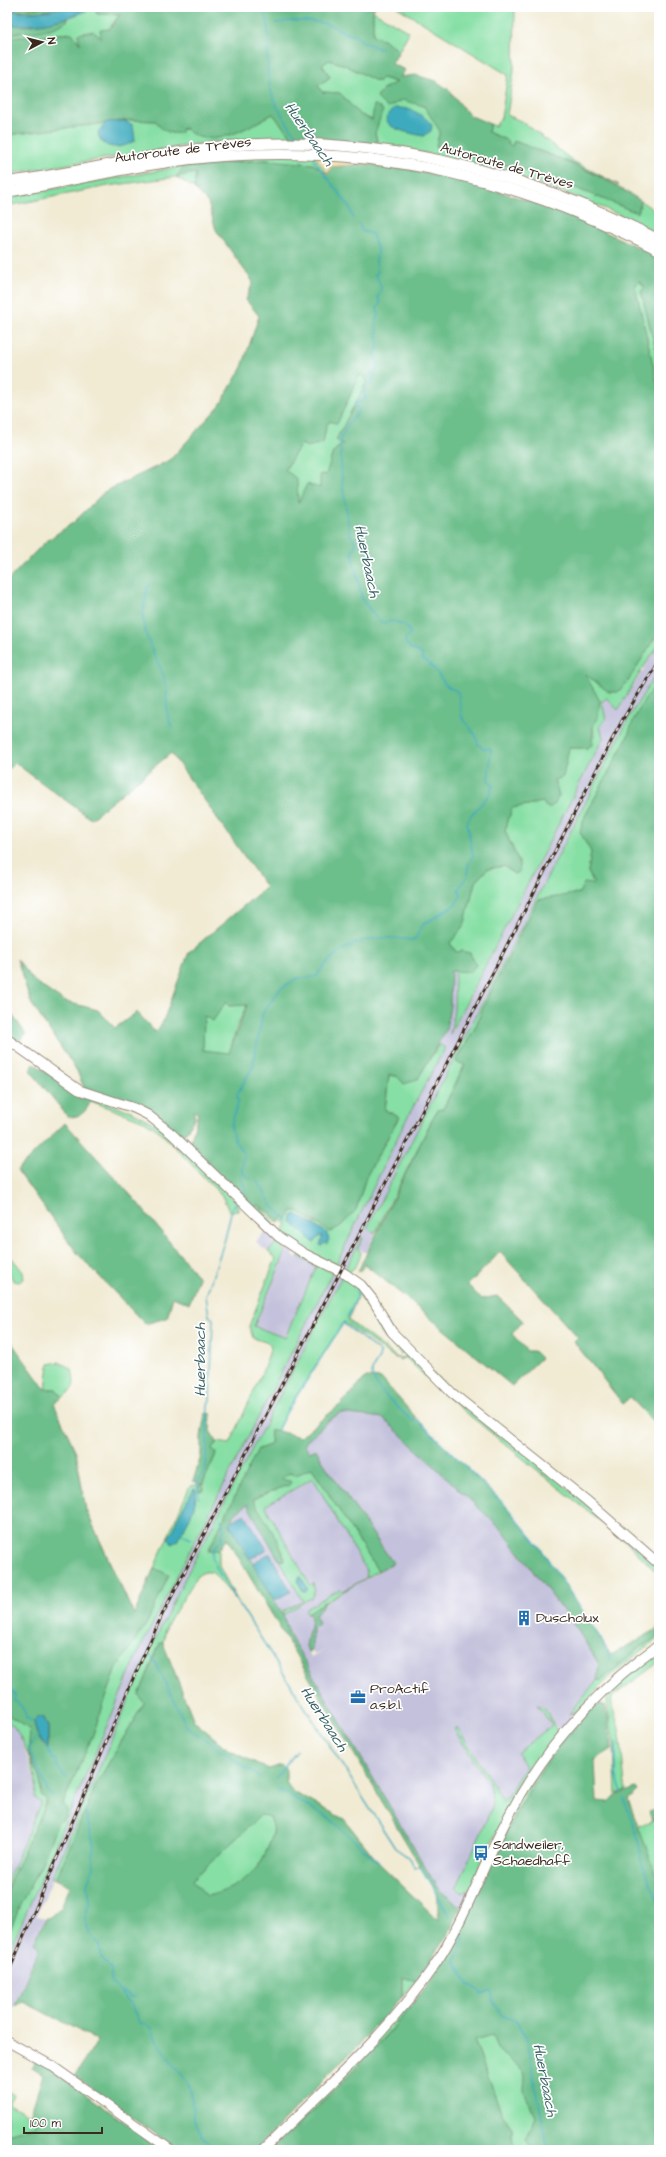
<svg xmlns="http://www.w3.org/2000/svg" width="666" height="2157" font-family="'Architects Daughter',sans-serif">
<rect width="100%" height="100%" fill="#fff"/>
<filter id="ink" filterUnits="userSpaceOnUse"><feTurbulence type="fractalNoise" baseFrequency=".025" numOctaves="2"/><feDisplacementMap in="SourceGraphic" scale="8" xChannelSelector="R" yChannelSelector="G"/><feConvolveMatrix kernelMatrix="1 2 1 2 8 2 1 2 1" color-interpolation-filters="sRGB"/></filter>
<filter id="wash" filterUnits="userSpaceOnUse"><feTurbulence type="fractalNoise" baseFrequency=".012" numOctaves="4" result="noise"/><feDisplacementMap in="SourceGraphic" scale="16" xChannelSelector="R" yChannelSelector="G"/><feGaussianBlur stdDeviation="0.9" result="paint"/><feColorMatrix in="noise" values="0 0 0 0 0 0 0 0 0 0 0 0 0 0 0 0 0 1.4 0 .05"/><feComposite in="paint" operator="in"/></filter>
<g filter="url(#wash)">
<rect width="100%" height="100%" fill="#f1ebd4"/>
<g fill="#c3c1db">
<path d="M659 645V669L631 714 367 1228 375 1233 366 1253 358 1249 363 1238 362 1237 183 1582 151 1648 37 1916 46 1918 34 1942 39 1948 7 2023V1957L141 1647 341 1255 405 1122 445 1048 439 1044 447 1026 450 1006 451 971H454L456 989 451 1034 603 738 600 726 606 720 602 701 607 698 618 710Z"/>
<path d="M266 1230 278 1241 268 1252 256 1242Z"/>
<path d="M287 1248 293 1252V1256L297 1258 298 1256 316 1267 285 1338 254 1326Z"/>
<path d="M340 1413 383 1417 502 1530 577 1629 599 1664 597 1680 569 1714 582 1711 559 1737 558 1729 537 1705 552 1725 517 1753 525 1767 504 1802 457 1727 454 1729 489 1784 493 1805 456 1889 462 1892 476 1885 465 1909 438 1889 290 1636 283 1615 312 1597 310 1585 265 1506 314 1478 367 1572 366 1577 343 1591 305 1609 311 1619 306 1646 311 1658 325 1650 314 1655 311 1647 312 1626 319 1622 315 1616 327 1602 393 1563 323 1462 316 1450 310 1452 304 1443 327 1422Z"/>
<path d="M247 1504 303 1601 281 1612 229 1524 233 1516Z"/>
<path d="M7 1721 16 1727 25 1750 36 1784 35 1799 41 1802 7 1882Z"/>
</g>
<g fill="#86dfa4" stroke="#608461">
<path d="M7 7H46L21 10Z"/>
<path d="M397 7H515L514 70 507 115 523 122 573 161 619 185 572 163 514 141 512 146 507 144 508 141 488 132 490 124 495 126 501 118 508 75Z"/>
<path d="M94 8 97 14H120L101 39 81 45 72 33 24 37 7 36V33H22L68 20V18C74 14 86 11 94 8Z"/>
<path d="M373 11 409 32 399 51 385 40 373 36Z"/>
<path d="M329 60 345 65 378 82 382 78 396 82 382 90 402 99 424 106 440 131 436 146 524 170 573 187 638 213 641 201 659 214V234C567 187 480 162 378 144L372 120 359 114 340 93 322 92 318 86 330 77 322 64Z"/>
<path d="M273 114 292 138 302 139 328 174 313 164 266 160 224 162 216 141 7 174V135L131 120 156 121 182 129 233 134Z"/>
<path d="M184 166 177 177 196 172 194 188 176 177 108 186 7 206V197Z"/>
<path d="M639 281 645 288 641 292 659 362V391L635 286Z"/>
<path d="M360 374 367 381 336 440 343 443 333 452 326 476 321 474 320 488 298 504 285 470 300 444 323 443 326 426 330 421 337 423Z"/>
<path d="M659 631V645L641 671 618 710 607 698 602 701 606 720 600 726 603 738 450 1034C457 1007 453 980 456 952L450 943 464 926 475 882 487 869 504 866 514 874 520 865 505 831 512 808 543 802 559 795 554 780 563 777 569 748H587L594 736 593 726 598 716 600 701 584 673 609 692Z"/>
<path d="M659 669V680L635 717 628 736 585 816 580 832 591 852 588 872 595 885 579 893 538 901 484 1005 476 1026 456 1061 465 1064 443 1109 437 1110 375 1233 367 1228 631 714Z"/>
<path d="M226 1002 229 1006 247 1004 237 1027 229 1054 203 1050 204 1016Z"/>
<path d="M439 1044 445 1048 405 1122 336 1265 332 1262 330 1264 297 1246 281 1234 287 1224 281 1220 284 1215 286 1220 292 1211H298L315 1224 356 1210 366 1177 399 1117 385 1110 389 1075 417 1080Z"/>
<path d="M89 1098 131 1111 161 1127 237 1202 238 1211H229L222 1196 158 1130 144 1121 91 1101Z"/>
<path d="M258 1204 274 1224 272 1226 251 1206Z"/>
<path d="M362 1237 363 1238 358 1249 361 1253C358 1265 355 1271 343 1273Z"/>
<path d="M279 1240 284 1244 282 1249 286 1251 254 1326 285 1338 316 1267 298 1256 302 1255 332 1273 141 1647 7 1957V1938L19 1905 40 1867 58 1822 63 1803 92 1737 117 1667 147 1623 168 1575 154 1568 190 1486 202 1484 199 1491 204 1490 203 1483 216 1454 212 1448 217 1442 230 1444 264 1368 271 1347 268 1343 253 1338 249 1326 276 1258 268 1252Z"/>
<path d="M7 1252 23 1272 24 1279 19 1282 13 1281 11 1275 7 1272Z"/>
<path d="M342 1276 362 1289 404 1348V1352L401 1354 383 1336 359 1293 348 1320 400 1360 408 1354 411 1355 651 1559 659 1569V1575L630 1545 448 1398 406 1358H395L344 1322 287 1411 277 1431 271 1429 270 1445 258 1449 209 1551 219 1550V1566L238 1602 212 1572H205L198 1575 167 1625 163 1643H160L139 1695 144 1703 97 1783 56 1879 52 1878 151 1648 183 1582Z"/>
<path d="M59 1362 72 1369C75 1384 76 1388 63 1397L56 1389H46L49 1364Z"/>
<path d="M312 1468 378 1571 309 1612V1615L305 1609 340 1589 343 1591 366 1578 367 1572 313 1478 265 1506 310 1585 313 1583 315 1590 312 1597 283 1615 281 1612 303 1601 279 1560H284L253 1500 259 1496 289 1485 291 1483 281 1479 289 1473 296 1475Z"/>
<path d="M659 1636V1639C639 1652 620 1667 603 1684 593 1693 583 1711 569 1714L597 1680H602L638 1649Z"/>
<path d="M659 1649V1662L612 1697C610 1707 616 1715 618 1724 623 1746 622 1768 626 1790L616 1794 614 1747 607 1703V1691Z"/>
<path d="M599 1701 602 1705H599L533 1783 505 1836 502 1835 529 1784 570 1729Z"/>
<path d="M537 1705 544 1707 558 1733 533 1767 491 1843 484 1851 480 1850 478 1854H484C479 1867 477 1888 462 1892L456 1889 493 1805 489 1784 454 1729 457 1727 504 1802 525 1767 517 1753 552 1725Z"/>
<path d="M7 1714 29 1729C31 1738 27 1748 30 1757 35 1774 42 1776 41 1795L47 1799 10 1882 7 1895V1882L41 1802 35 1799C35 1794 37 1788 36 1783 33 1767 21 1728 7 1721Z"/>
<path d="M261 1814 270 1817C274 1826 272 1833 270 1842 259 1874 239 1889 207 1897L192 1880Z"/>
<path d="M659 1817V1881L637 1827Z"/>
<path d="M402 1977 416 1981 402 1997Z"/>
<path d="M411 2007 374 2048 273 2150H269L406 2008Z"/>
<path d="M493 2034 497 2049 519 2066 525 2075 524 2091 535 2117 526 2139 533 2150H517L512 2137V2128L502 2114 474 2040Z"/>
<path d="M7 2092 14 2095 9 2104 27 2114 31 2113 36 2126 7 2134Z"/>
</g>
<g fill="#6cbe8a" stroke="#547454" fill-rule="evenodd">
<path d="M46 7H64C45 12 26 14 7 10V8L21 10Z"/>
<path d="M95 7H375L373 11V35L385 40 399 51 392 64 405 70 400 77 415 75 436 81 449 90 469 115 490 124 488 132 508 141 507 144 512 146 514 141C558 158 602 174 641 201L638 213 573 187 524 170 436 146 440 131 424 106 402 100 387 108 377 98 382 90 396 82 382 78 378 82 345 65 329 60 322 65 330 77 318 86 322 92 340 93 359 114 372 120 374 104 383 110 375 133 378 144 292 138 273 114C249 126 209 154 185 128L182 129 180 133C171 135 160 130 156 121L131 120 7 135V36L24 37 72 33 80 44 78 34 93 31 101 38 100 30 110 29 120 15 97 14Z"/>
<path d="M68 18V20C51 33 28 33 7 33V25L27 26Z"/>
<path d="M266 160 313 164 328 174 330 167 362 164 414 170 470 182 562 212 659 257V362L641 291 645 287 639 281 635 286 659 391V631L628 681 618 692H609L585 674 600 701 598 716 593 726 592 745 587 748H569L563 777 554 780 559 795 555 804 549 808 545 806 543 802 512 808 505 831 520 865 519 872 514 874 504 866 487 869 475 882 464 926 450 943 456 952 461 951 470 953 476 965 470 972 451 971 450 1006 446 1030 417 1080 404 1084 397 1076 389 1075 385 1110 399 1117 366 1177 356 1210 341 1226 330 1232 298 1211H292L286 1221 284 1216 279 1223 258 1204 255 1208 251 1206 194 1152 190 1144 198 1113 193 1111 195 1117 187 1131 180 1137 165 1123 166 1118 162 1120 149 1112 84 1088 77 1071 31 1003 17 959 35 982 63 1001 98 1010 115 1028 137 1012 155 1032 162 1024 189 952 266 887 171 753 91 819 15 763 7 771V581L45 542 74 522 104 492 170 460 220 405 242 367 259 316 246 300 253 282 216 230 208 203 194 188 196 173 176 177 184 166ZM360 374 367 381 336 440 343 444 333 452 326 475 320 474V488L307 484 298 503 297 479 285 470 301 444 307 447 323 443 326 426 330 421 337 424ZM226 1002 229 1006 247 1005 229 1053 203 1050 204 1016 213 1021Z"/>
<path d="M659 680V1428L630 1397 623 1404 574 1342 578 1338 500 1252 468 1285 481 1299 497 1296 523 1321 512 1334 527 1351H534L541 1358 512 1386 365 1264 360 1272 358 1271 437 1110 443 1109 465 1065 456 1062 476 1026 484 1005 538 900 579 893 584 883 594 884 588 872 591 852 580 832 585 816 628 736C633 716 646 697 659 680Z"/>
<path d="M7 1008 26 1034 18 1042 7 1034Z"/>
<path d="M34 1063 69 1089 89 1098 91 1101C85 1113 81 1117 68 1117L30 1070Z"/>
<path d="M65 1123 136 1201 199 1278 189 1304 173 1297 167 1318 145 1324 77 1253 17 1170Z"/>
<path d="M7 1339 11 1342 45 1389H56L63 1397 54 1404 76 1452 86 1510 134 1615 154 1568 169 1575 147 1623 117 1667 92 1737 63 1803 67 1811 63 1820 58 1822 40 1867 20 1905 7 1938V1895L10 1882 47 1800 41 1795C42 1776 36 1774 30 1757 27 1748 31 1738 29 1729L7 1714ZM38 1716 44 1718 48 1727V1748C39 1743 35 1731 34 1721Z"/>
<path d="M366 1377 381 1378 418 1420 504 1504 539 1546 611 1655 659 1628V1636L638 1649 602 1680H597L599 1664 577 1629 502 1530 383 1418 340 1413 327 1422 304 1444 310 1452 316 1449 323 1462 393 1563 378 1571 312 1468 296 1475 289 1473 281 1479 290 1481 291 1483 289 1485 259 1496 253 1500C261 1514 284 1546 284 1560H279L247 1504 233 1516 230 1524 283 1615 290 1636 438 1889 461 1907 449 1933 416 1981 402 1977V1997L365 2038 255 2150H178L75 2076 97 2040 24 2002 15 2006 39 1948 34 1943 46 1918H49L61 1907 70 1886 56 1879 97 1783 144 1703 139 1695 160 1643H163L194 1721 230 1751 269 1769 281 1765 286 1770V1782L293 1792 344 1819 379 1863 438 1920V1907L436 1893 227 1538 219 1550 208 1551 258 1449 270 1445 271 1429 300 1437 340 1405ZM261 1815 270 1817C275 1827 272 1835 269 1845 259 1874 236 1889 207 1896L192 1880Z"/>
<path d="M205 1413 211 1414 210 1431 217 1442 212 1448 216 1454 203 1483 204 1490 199 1491 198 1487 202 1484 193 1481 201 1456V1437Z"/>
<path d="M326 1601 315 1616 319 1622 318 1625 312 1626V1650L308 1652 306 1646 311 1619 309 1612Z"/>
<path d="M599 1705H605L608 1718 612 1749 595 1760 597 1801 608 1802 614 1796 636 1788 638 1791 628 1800 659 1881V2150H533L525 2139 535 2117 524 2091 525 2075 518 2066 497 2049 492 2035 474 2040 502 2114 512 2128V2137L517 2150H273C330 2093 393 2037 438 1969 463 1931 480 1886 500 1845 515 1814 532 1784 552 1756 564 1739 579 1724 593 1708Z"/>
<path d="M659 1809V1817L652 1820 649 1812Z"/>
<path d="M36 2058 163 2150H7V2134L36 2126 31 2113 43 2074 32 2067Z"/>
</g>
<path fill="#eeda9e" stroke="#94825e" d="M302 139 378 144 385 166 362 164 331 167 328 174Z"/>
<g fill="#3eaabd" stroke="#3c6a6e">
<path d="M64 7H95C68 20 38 27 7 25V10C26 14 45 12 64 7Z"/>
<path d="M395 108C410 107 423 114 432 125L431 131 423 136C410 133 370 127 395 108Z"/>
<path d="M125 121 133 125 135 140C123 150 100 151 98 132L106 122Z"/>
<path d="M296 1214 326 1232 329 1239 327 1244 324 1243 322 1246 320 1245 322 1238 321 1235 315 1242H313L291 1222 292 1216Z"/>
<path d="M194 1489 196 1490C197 1509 186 1525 177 1541L172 1544 168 1537 173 1531 178 1517Z"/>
<path d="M245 1514 266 1548V1550L252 1558H249L229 1524 231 1521Z"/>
<path d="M268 1554H270L290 1589V1592L275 1600 253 1565 254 1562Z"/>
<path d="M300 1576 308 1588 306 1592 303 1591 297 1580Z"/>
<path d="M38 1716 44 1718 48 1727V1748C40 1743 35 1731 34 1721Z"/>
</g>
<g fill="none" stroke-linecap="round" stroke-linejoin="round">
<g stroke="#3eaabd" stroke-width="1.5">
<path d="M262 7C274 29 265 53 268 76 271 101 284 120 299 139"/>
<path d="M276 23C293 20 313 20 330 25 341 29 344 35 356 36L363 42 381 49"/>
<path d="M314 160 349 206 353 218"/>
<path d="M150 585 147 588C146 599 141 614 144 625 147 645 160 662 165 682 169 697 163 712 172 727"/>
<path d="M243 1172 248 1178H251"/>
<path d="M257 1179 272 1206 288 1221"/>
<path d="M242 1194 246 1189 241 1179 244 1154 234 1140 231 1126 238 1102 237 1094 253 1067 263 1012 280 989 298 978 316 977C339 941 372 934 412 940L416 938 421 926 456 904 461 895 458 889 467 877 468 865 473 855 467 823 471 815 490 794 493 785 488 780 491 751 490 748 483 749 478 744 475 735 462 717 458 692C455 690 449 688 446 685 437 675 436 666 422 659V654L410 648 405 642V639L411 634 406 626 394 621 383 623 376 618 362 599 352 552 356 543 350 533 342 482 340 441 347 425 360 410 354 405 366 398 364 393 367 385H372L374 377 371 373 376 372 378 365 375 354 378 349 376 319 379 315 377 309 380 303 378 297C384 289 379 281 375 274L378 272 376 262 378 252 372 234 362 231 359 224"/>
<path d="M347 1317 357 1297V1287"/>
<path d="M344 1322V1324L380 1352C381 1360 373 1363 372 1371 370 1386 402 1411 413 1421L418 1420 504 1504 539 1546 601 1639 610 1659"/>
<path d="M277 1431 287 1411 344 1322"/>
<path d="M199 1498 197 1482 206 1468 208 1404 210 1400 213 1319 209 1316 206 1296 225 1239 232 1208 237 1202"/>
<path d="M221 1519 224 1530 222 1534V1540L213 1549 212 1558 218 1571 395 1848 408 1857 415 1868 420 1866 450 1917"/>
<path d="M181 1534 191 1539"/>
<path d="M149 1653 157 1666 187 1727 261 1778"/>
<path d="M7 1681 10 1683 11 1690 15 1695 14 1701C21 1703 25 1712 27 1719L34 1721"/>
<path d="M38 1736 30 1745V1752L49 1793 53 1796"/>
<path d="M616 1742V1775L622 1792"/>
<path d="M48 1748 52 1759 57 1760C56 1768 61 1773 67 1778"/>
<path d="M276 1778 297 1751"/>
<path d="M278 1789 330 1819 379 1863"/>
<path d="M624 1799 638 1839 641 1861 659 1903"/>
<path d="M85 1810 94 1846 92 1855 94 1867 87 1883 89 1904 85 1918 89 1933 99 1945 102 1959 111 1969V1982L131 2004 139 2022 151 2027C159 2049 174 2064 188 2083 195 2095 190 2108 194 2119 198 2132 208 2138 212 2150"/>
<path d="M461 1935 464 1939 455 1962 469 1985 479 1990 481 1994 490 1990 492 1991 493 2000 501 2015 516 2021 527 2039 548 2150"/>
<path d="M122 1992 127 1993 130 1997H135"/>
</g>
</g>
</g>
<g filter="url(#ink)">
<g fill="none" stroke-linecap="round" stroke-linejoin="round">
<g stroke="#968a79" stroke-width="11">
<g id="major">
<path d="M7 1039 79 1090 134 1108 148 1115 172 1134 279 1237 305 1254 344 1273 361 1285 373 1300 392 1332 452 1393 586 1500 659 1564"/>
<path d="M7 2041 52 2066 171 2150"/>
<path d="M263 2150C322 2091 387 2035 434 1966 462 1925 479 1876 501 1831 538 1756 590 1694 659 1645"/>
</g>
</g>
<g stroke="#968a79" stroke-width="12">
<g id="highway">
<path d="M7 182C77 173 146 155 216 147 369 131 524 170 659 240"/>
<path d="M7 192C79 180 150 161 223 156 381 145 519 179 659 250"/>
</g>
</g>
<use href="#major" stroke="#fff" stroke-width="9"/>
<use href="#highway" stroke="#fff" stroke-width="10"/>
<g stroke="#3b2a1e" stroke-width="3">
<path id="rail" d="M7 1976 132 1681 163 1613 333 1286 603 757 623 719 659 660"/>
</g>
<use href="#rail" stroke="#fff" stroke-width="1.5" stroke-dasharray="4.5" stroke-linecap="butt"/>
</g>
</g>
<defs>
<g id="building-bare" transform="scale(1.2)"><path d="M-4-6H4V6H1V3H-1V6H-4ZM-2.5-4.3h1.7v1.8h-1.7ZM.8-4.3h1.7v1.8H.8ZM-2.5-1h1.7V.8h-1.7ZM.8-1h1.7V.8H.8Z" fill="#1f6fb2" stroke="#fff" stroke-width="2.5" paint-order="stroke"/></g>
<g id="office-bare" transform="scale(1.2)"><path d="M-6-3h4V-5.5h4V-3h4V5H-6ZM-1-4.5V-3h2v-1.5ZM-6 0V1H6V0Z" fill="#1f6fb2" stroke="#fff" stroke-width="2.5" paint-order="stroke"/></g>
<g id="bus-bare" transform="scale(1.2)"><path d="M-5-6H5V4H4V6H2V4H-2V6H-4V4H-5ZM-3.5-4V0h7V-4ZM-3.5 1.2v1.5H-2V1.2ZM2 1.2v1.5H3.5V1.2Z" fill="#1f6fb2" stroke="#fff" stroke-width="2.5" paint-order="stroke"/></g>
</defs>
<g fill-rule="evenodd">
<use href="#building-bare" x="524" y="1618"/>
<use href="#office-bare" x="358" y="1697"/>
<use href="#bus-bare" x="481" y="1853"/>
</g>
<g text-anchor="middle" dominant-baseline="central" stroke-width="3.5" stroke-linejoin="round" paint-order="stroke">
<g font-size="14" fill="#3b2a1e" stroke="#fff">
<text transform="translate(183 150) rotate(-7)">Autoroute de Trèves</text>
<text transform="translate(507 166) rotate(16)">Autoroute de Trèves</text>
</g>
<g font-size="14" fill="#3b2a1e" stroke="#fff" text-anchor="start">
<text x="536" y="1618">Duscholux</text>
<text x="370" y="1689">ProActif<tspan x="370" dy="16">a.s.b.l.</tspan></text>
<text x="493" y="1845">Sandweiler,<tspan x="493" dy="16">Schaedhaff</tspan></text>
</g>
<g font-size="15" font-style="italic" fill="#3c6466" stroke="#fff">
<text transform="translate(309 134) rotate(55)">Huerbaach</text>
<text transform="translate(367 561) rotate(78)">Huerbaach</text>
<text transform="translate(200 1360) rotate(-90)">Huerbaach</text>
<text transform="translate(324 1719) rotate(57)">Huerbaach</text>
<text transform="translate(545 2080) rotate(79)">Huerbaach</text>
</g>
</g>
<rect width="666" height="2157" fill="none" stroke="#fff" stroke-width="24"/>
<g transform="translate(42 42) rotate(83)" stroke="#ffffff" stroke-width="3" paint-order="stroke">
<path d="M0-3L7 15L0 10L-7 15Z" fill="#3b2a1e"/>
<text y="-6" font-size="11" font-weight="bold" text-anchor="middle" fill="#3b2a1e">N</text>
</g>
<path d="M24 2127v6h78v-6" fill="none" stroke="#3b2a1e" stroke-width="2"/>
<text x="30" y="2127" font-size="12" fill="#3b2a1e" stroke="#ffffff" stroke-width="3" paint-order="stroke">100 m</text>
</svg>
